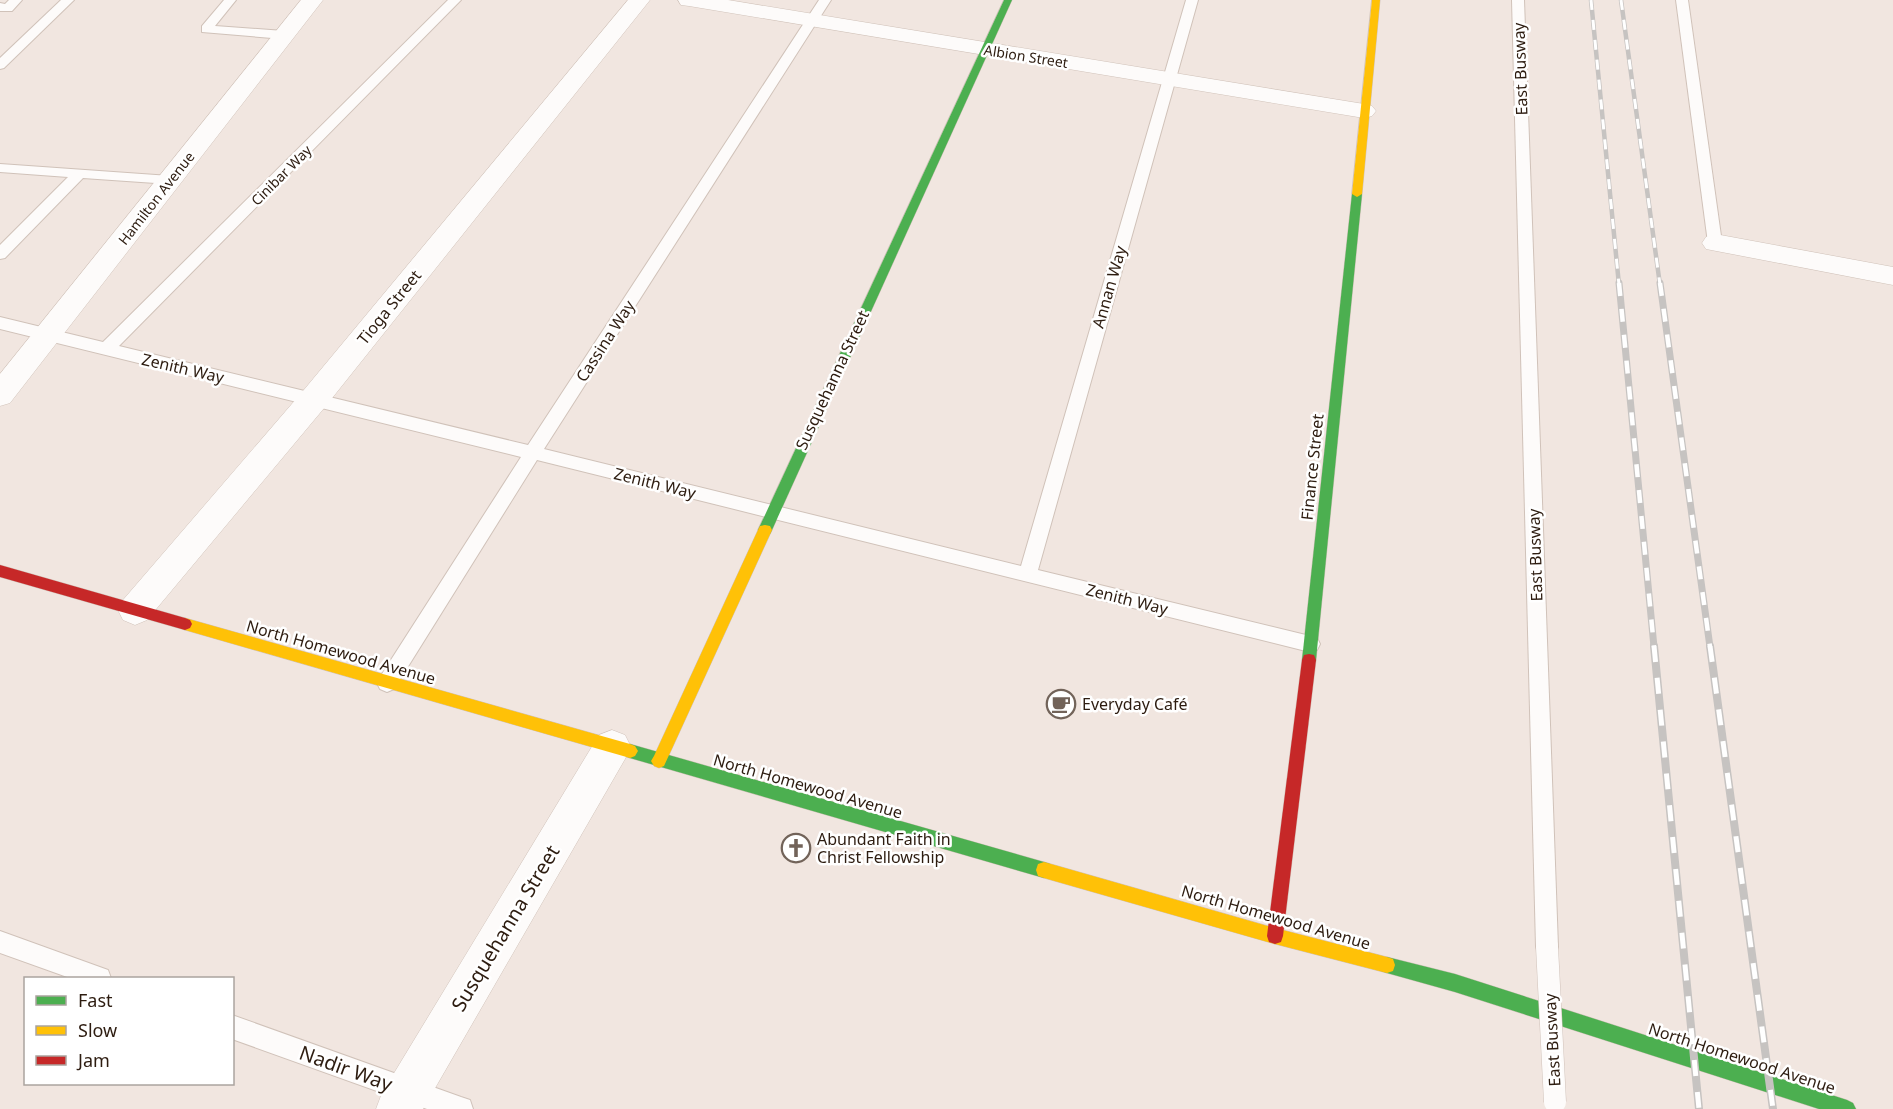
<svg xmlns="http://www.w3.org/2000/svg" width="1893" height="1109" font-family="'Noto Sans',sans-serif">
<rect width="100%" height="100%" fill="#f1e6e0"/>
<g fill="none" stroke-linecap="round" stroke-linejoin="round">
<g stroke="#d0c2b9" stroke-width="2">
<g id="lane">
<path d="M9 0H22L12 11H0V3L5 4Z"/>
<path d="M61 0H74L4 68 0 69V58Z"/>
<path d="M224 0H236L215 26 284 31 290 35 284 39 202 32V26Z"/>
<path d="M448 0H461L119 346 528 445 819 0H831L544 449 1021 566 1186 0H1198L1038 570 1310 636 1317 638 1320 644 1317 650 1310 652 537 460 394 689 387 692 380 689 377 683 380 677 521 457 0 329V317L103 342Z"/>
<path d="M1512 0H1524L1558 947 1555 955 1547 958 1539 955 1536 947Z"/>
<path d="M1676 0H1688L1722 243 1715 248 1708 243Z"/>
<path d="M0 164 170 176 177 180 170 184 83 178 5 258 0 259V245L68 177 0 172Z"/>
<path d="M0 931 108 970 111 978H70L0 953Z"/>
<path d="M232 1015 461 1097 470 1100 473 1109H427L232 1039Z"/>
</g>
</g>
<g stroke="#d0c2b9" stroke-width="1">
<g id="street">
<path d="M301 0H323L10 403 0 406V374Z"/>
<path d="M628 0H650L325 407 147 620 135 625 123 620 118 610 123 600 303 391Z"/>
<path d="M678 0H728L1364 104 1372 106 1376 111 1372 116 1364 118 689 6 681 5Z"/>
<path d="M1715 234 1893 267V285L1706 249 1702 243 1706 237Z"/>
<path d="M612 730 625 735 631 747 625 759 423 1109H376L382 1093 599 735Z"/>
</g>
</g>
<g stroke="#d0c2b9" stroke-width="1">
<g id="fast">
<path d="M1004 0H1012L772 530 770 534H760L758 530Z"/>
<path d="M1357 191 1362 194 1316 660 1314 665 1309 666 1304 665 1302 660 1352 194Z"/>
<path d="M630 744 1044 862 1050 864 1052 870 1050 876 1044 878 630 758 625 756 622 751 625 746Z"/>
<path d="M1387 957 1455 974 1847 1100 1853 1103 1856 1109H1819L1455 992 1387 973 1381 971 1379 965 1381 959Z"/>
</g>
</g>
<g stroke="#d0c2b9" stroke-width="1">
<g id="slow">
<path d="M1372 0H1380L1362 194 1357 197 1352 194Z"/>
<path d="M765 525 770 526 772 530 664 766 659 768 654 766 651 761 654 756 758 530 760 526Z"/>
<path d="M185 618 630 744 635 746 638 751 635 756 630 758 185 630 180 628 178 624 180 620Z"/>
<path d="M1044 862 1275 928 1387 957 1393 959 1395 965 1393 971 1387 973 1275 944 1044 878 1038 876 1036 870 1038 864Z"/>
</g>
</g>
<g stroke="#d0c2b9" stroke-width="1">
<g id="jam">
<path d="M0 565 185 618 190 620 192 624 190 628 185 630 0 577Z"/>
<path d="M1309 654 1314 655 1316 660 1283 936 1281 942 1275 944 1269 942 1267 936 1302 660 1304 655Z"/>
</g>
</g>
<use href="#lane" fill="#fdfbfa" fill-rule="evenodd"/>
<use href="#street" fill="#fdfbfa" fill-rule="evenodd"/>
<use href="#fast" fill="#4caf50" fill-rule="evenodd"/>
<use href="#slow" fill="#ffc107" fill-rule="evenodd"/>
<use href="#jam" fill="#c62828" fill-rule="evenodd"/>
<g stroke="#c6c3c1" stroke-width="4.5">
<g id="rail-far2">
<path d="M1591 0 1619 285"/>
<path d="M1621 0 1660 285"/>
</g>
</g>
<g stroke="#c6c3c1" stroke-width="7">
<g id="rail-far1">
<path d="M1619 283 1654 647"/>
<path d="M1660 283 1710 647"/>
</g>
</g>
<g stroke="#c6c3c1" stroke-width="8">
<g id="rail">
<path d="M1654 646 1699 1109"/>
<path d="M1710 646 1773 1109"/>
</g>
</g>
<use href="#rail-far2" stroke="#fff" stroke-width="3" stroke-dasharray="10" stroke-linecap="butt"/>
<use href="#rail-far1" stroke="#fff" stroke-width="4.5" stroke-dasharray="13" stroke-linecap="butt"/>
<use href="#rail" stroke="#fff" stroke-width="5" stroke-dasharray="16" stroke-linecap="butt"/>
<g stroke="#d0c2b9" stroke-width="23" stroke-linecap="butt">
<path id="lane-bridge" d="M1547 947 1555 1102"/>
</g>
<use href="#lane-bridge" stroke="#fdfbfa" stroke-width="22"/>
</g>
<defs>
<g id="cafe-ring" transform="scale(1.5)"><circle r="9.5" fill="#fff" stroke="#726359" stroke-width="1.5"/><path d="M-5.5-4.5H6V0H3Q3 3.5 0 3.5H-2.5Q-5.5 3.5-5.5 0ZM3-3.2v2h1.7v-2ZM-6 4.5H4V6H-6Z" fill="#726359"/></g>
<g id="church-ring" transform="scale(1.5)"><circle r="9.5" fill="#fff" stroke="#726359" stroke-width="1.5"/><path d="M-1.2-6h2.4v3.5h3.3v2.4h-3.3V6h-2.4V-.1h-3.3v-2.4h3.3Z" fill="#726359"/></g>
</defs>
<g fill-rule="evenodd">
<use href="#cafe-ring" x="1061" y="704"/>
<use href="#church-ring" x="796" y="848"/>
</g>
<g text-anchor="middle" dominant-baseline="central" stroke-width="5" stroke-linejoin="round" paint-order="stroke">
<g font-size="14" fill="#2d1c10" stroke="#fff">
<text transform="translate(1026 56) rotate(9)">Albion Street</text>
<text transform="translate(281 175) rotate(-45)">Cinibar Way</text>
<text transform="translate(156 198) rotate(-52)">Hamilton Avenue</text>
</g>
<g font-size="16" fill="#2d1c10" stroke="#fff">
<text transform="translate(1520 69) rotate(-92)">East Busway</text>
<text transform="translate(1109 287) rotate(-74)">Annan Way</text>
<text transform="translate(389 307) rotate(-51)">Tioga Street</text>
<text transform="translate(605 341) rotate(-57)">Cassina Way</text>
<text transform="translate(183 368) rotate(13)">Zenith Way</text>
<text transform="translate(832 380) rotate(-65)">Susquehanna Street</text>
<text transform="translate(1312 467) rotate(-84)">Finance Street</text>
<text transform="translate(655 483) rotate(14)">Zenith Way</text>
<text transform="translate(1535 555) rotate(-92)">East Busway</text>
<text transform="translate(1127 599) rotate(14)">Zenith Way</text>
<text transform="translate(341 652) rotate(16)">North Homewood Avenue</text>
<text transform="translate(808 786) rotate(16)">North Homewood Avenue</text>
<text transform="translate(1276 917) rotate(16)">North Homewood Avenue</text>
<text transform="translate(1552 1040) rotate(-93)">East Busway</text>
<text transform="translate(1742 1058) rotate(18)">North Homewood Avenue</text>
</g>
<g font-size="16" fill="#2d1c10" stroke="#fff" text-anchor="start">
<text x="1082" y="704">Everyday Café</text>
<text x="817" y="839">Abundant Faith in<tspan x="817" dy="18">Christ Fellowship</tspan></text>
</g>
<g font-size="20" fill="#2d1c10" stroke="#fff">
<text transform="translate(505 928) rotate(-59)">Susquehanna Street</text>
<text transform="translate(346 1068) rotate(20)">Nadir Way</text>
</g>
</g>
<rect x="24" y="977" width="210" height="108" fill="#ffffff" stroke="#aba49f" stroke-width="1.5"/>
<rect x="36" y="996" width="30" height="9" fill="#4caf50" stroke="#aba49f" stroke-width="1.5"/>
<text x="78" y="1007" font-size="18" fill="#2d1c10">Fast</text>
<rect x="36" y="1026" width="30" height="9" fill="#ffc107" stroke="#aba49f" stroke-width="1.5"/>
<text x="78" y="1037" font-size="18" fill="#2d1c10">Slow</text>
<rect x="36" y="1056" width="30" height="9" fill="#c62828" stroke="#aba49f" stroke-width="1.5"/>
<text x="78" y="1067" font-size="18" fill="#2d1c10">Jam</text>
</svg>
